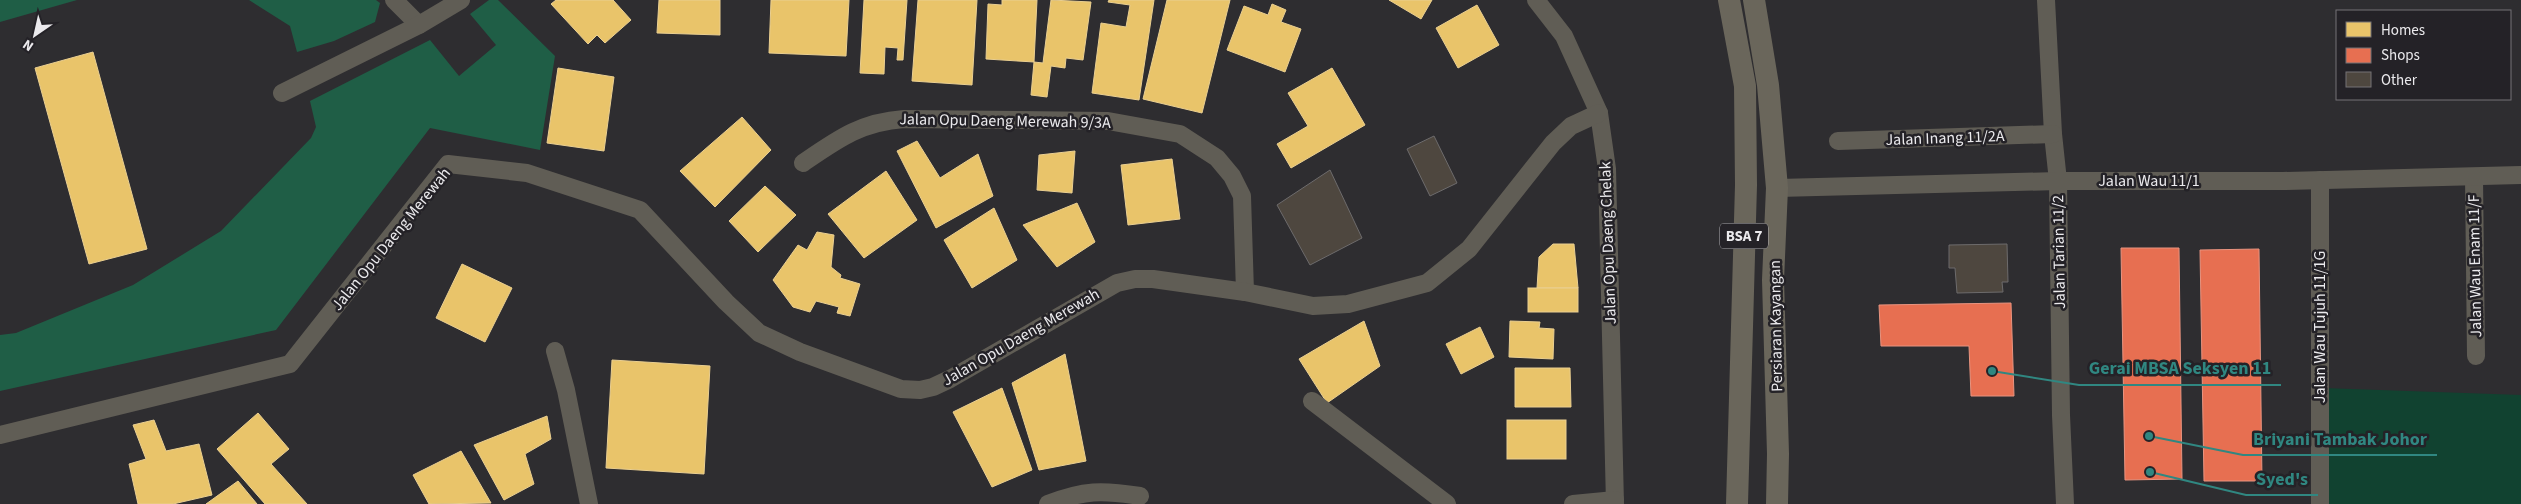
<svg xmlns="http://www.w3.org/2000/svg" width="2521" height="504" font-family="'Source Sans 3',sans-serif">
<rect width="100%" height="100%" fill="#2e2d30"/>
<path fill="#114230" d="M2323 388 2521 395V504H2324Z"/>
<g fill="#1f5e46">
<path d="M0 0H77L0 22Z"/>
<path d="M249 0H376L380 3 375 22 334 41 297 52 290 26Z"/>
<path d="M489 0H498L555 56 540 150 430 128 276 330 0 391V335L16 333 133 285 221 231 311 138 316 127 310 101 430 40 459 76 496 45 470 14Z"/>
</g>
<g fill="#e9c46a" stroke="#eacf91">
<path d="M556 0H613L631 20 605 43 597 35 588 44 551 4Z"/>
<path d="M659 0H720V35L657 33Z"/>
<path d="M771 0H849L846 56 769 53Z"/>
<path d="M864 0H907L903 60H897L898 48 885 47 884 74 860 73Z"/>
<path d="M918 0H977L972 85 912 81Z"/>
<path d="M1002 0H1037L1034 62 986 59 988 4 1002 5Z"/>
<path d="M1051 0 1091 2 1083 60 1066 58 1065 68 1051 66 1047 97 1031 95 1034 62 1043 63Z"/>
<path d="M1109 0H1154L1139 100 1092 93 1101 23 1126 27 1130 5 1108 2Z"/>
<path d="M1167 0H1230L1202 113 1143 99Z"/>
<path d="M1389 0H1432L1421 19Z"/>
<path d="M1272 4 1286 10 1281 22 1301 29 1285 72 1227 50 1244 6 1268 15Z"/>
<path d="M1477 5 1499 45 1458 68 1436 28Z"/>
<path d="M93 52 147 249 89 264 35 68Z"/>
<path d="M558 68 614 77 604 151 547 143Z"/>
<path d="M1332 68 1365 125 1291 168 1277 144 1308 126 1288 93Z"/>
<path d="M742 117 771 150 715 207 680 171Z"/>
<path d="M917 141 940 178 978 154 993 196 936 228 897 151Z"/>
<path d="M1075 151 1072 193 1037 190 1039 155Z"/>
<path d="M1172 159 1180 219 1128 225 1121 165Z"/>
<path d="M886 171 917 220 864 258 828 214Z"/>
<path d="M765 186 796 215 758 252 729 221Z"/>
<path d="M1077 203 1095 242 1057 267 1023 225Z"/>
<path d="M994 208 1017 260 972 288 944 240Z"/>
<path d="M817 232 834 235 831 267 841 275 840 278 860 284 850 316 837 313 839 307 816 301 810 312 793 307 773 280 798 245 807 250Z"/>
<path d="M1553 244H1574L1578 288H1537L1539 257Z"/>
<path d="M462 264 512 288 485 342 436 318Z"/>
<rect x="1528" y="288" width="50" height="24"/>
<path d="M1364 321 1380 366 1327 403 1299 359Z"/>
<path d="M1510 321 1540 322 1539 328 1554 329 1553 359 1509 357Z"/>
<path d="M1480 327 1494 357 1461 374 1446 344Z"/>
<path d="M1065 354 1086 461 1039 470 1012 383Z"/>
<path d="M612 360 710 366 704 474 606 468Z"/>
<path d="M1515 368H1570L1571 407H1515Z"/>
<path d="M1002 388 1032 470 992 487 953 412Z"/>
<path d="M258 413 289 449 271 464 307 504H265L217 449Z"/>
<path d="M547 416 551 439 525 454 534 484 504 500 474 445Z"/>
<path d="M154 420 166 451 199 444 212 495 173 504H138L129 464 146 459 133 425Z"/>
<rect x="1507" y="420" width="59" height="39"/>
<path d="M461 451 491 503 429 504 413 475Z"/>
<path d="M238 481 257 504H206Z"/>
</g>
<g fill="#e76f51" stroke="#e89480">
<path d="M2121 248H2179L2182 479 2125 480Z"/>
<path d="M2259 249 2262 481H2204L2200 250Z"/>
<path d="M2011 303 2014 396H1971L1969 346H1881L1879 305Z"/>
</g>
<g fill="#4e473f" stroke="#6d6b6c">
<path d="M1434 136 1457 183 1430 196 1407 149Z"/>
<path d="M1330 170 1362 238 1310 265 1277 205Z"/>
<path d="M2007 244 2008 282H2002L2003 292 1957 293 1955 268H1949V245Z"/>
</g>
<g fill="none" stroke-linecap="round" stroke-linejoin="round">
<g stroke="#605d55" stroke-width="18">
<path d="M394 0 419 25"/>
<path d="M1536 0 1564 36 1599 113 1607 169 1615 504"/>
<path d="M2046 0 2053 134 2058 181 2061 415 2065 504"/>
<path d="M282 93 419 25 461 0"/>
<path d="M1838 141 2053 134"/>
<path d="M803 163C838 139 861 122 904 119L1108 121 1180 134 1217 158 1232 176 1242 196 1245 292"/>
<path d="M2474 177 2476 356"/>
<path d="M1777 188 2058 181H2283L2521 175"/>
<path d="M555 351 566 390 589 504"/>
<path d="M1312 401 1447 504"/>
<path d="M0 435 290 364 448 164 527 173 640 210 726 302 759 333 800 352 901 389 920 390 933 387 950 379 1117 283 1135 279H1153L1245 292 1313 306 1348 304 1427 283 1469 249 1553 143 1571 126 1599 113"/>
<path d="M1048 504C1084 490 1102 490 1140 496"/>
<path d="M1573 504 1615 500"/>
<path d="M2320 504V180"/>
</g>
<g stroke="#6a665b" stroke-width="22">
<path d="M1729 0 1745 86 1746 185 1737 504"/>
<path d="M1754 0 1768 85 1777 188 1773 280 1778 454 1777 504"/>
</g>
</g>
<g text-anchor="middle" dominant-baseline="central" stroke-width="5" stroke-linejoin="round" paint-order="stroke">
<rect fill="#242227" stroke="#afaeb2" stroke-width="1" x="1720" y="223.5" width="48" height="25" rx="4"/>
<g font-size="15" font-weight="bold" fill="#ebeaed">
<text x="1744" y="236">BSA 7</text>
</g>
<g font-size="16" fill="#ebeaed" stroke="#242227">
<text transform="translate(1005 121) rotate(1)">Jalan Opu Daeng Merewah 9/3A</text>
<text transform="translate(1945 138) rotate(-2)">Jalan Inang 11/2A</text>
<text x="2149" y="181">Jalan Wau 11/1</text>
<text transform="translate(391 239) rotate(-51)">Jalan Opu Daeng Merewah</text>
<text transform="translate(1608 243) rotate(-92)">Jalan Opu Daeng Chelak</text>
<text transform="translate(2059 252) rotate(-91)">Jalan Tarian 11/2</text>
<text transform="translate(2475 266) rotate(-91)">Jalan Wau Enam 11/F</text>
<text transform="translate(1776 326) rotate(-91)">Persiaran Kayangan</text>
<text transform="translate(2320 327) rotate(-90)">Jalan Wau Tujuh 11/1G</text>
<text transform="translate(1021 337) rotate(-30)">Jalan Opu Daeng Merewah</text>
</g>
</g>
<path fill="none" stroke="#308781" stroke-width="2" d="M1992 371L2079 385H2281M2149 436L2243 455H2437M2150 472L2246 495H2318"/>
<g fill="#308781" stroke="#242227" stroke-width="2">
<circle cx="1992" cy="371" r="5"/>
<circle cx="2149" cy="436" r="5"/>
<circle cx="2150" cy="472" r="5"/>
</g>
<g font-size="18" text-anchor="middle" font-weight="bold" fill="#308781" stroke="#242227" stroke-width="5" stroke-linejoin="round" paint-order="stroke">
<text x="2180" y="374">Gerai MBSA Seksyen 11</text>
<text x="2340" y="445">Briyani Tambak Johor</text>
<text x="2282" y="485">Syed's</text>
</g>
<rect x="2336" y="10" width="175" height="90" fill="#242227" stroke="#747276"/>
<rect x="2346" y="22" width="25" height="15" fill="#e9c46a" stroke="#747276"/>
<text x="2381" y="35" font-size="15" fill="#ebeaed">Homes</text>
<rect x="2346" y="48" width="25" height="15" fill="#e76f51" stroke="#747276"/>
<text x="2381" y="60" font-size="15" fill="#ebeaed">Shops</text>
<rect x="2346" y="72" width="25" height="15" fill="#4e473f" stroke="#747276"/>
<text x="2381" y="85" font-size="15" fill="#ebeaed">Other</text>
<g transform="translate(35 35) rotate(214)" stroke="#242227" stroke-width="4" paint-order="stroke">
<path d="M0-4L9 19L0 12L-9 19Z" fill="#ebeaed"/>
<text y="-8" font-size="14" font-weight="bold" text-anchor="middle" fill="#ebeaed">N</text>
</g>
</svg>
